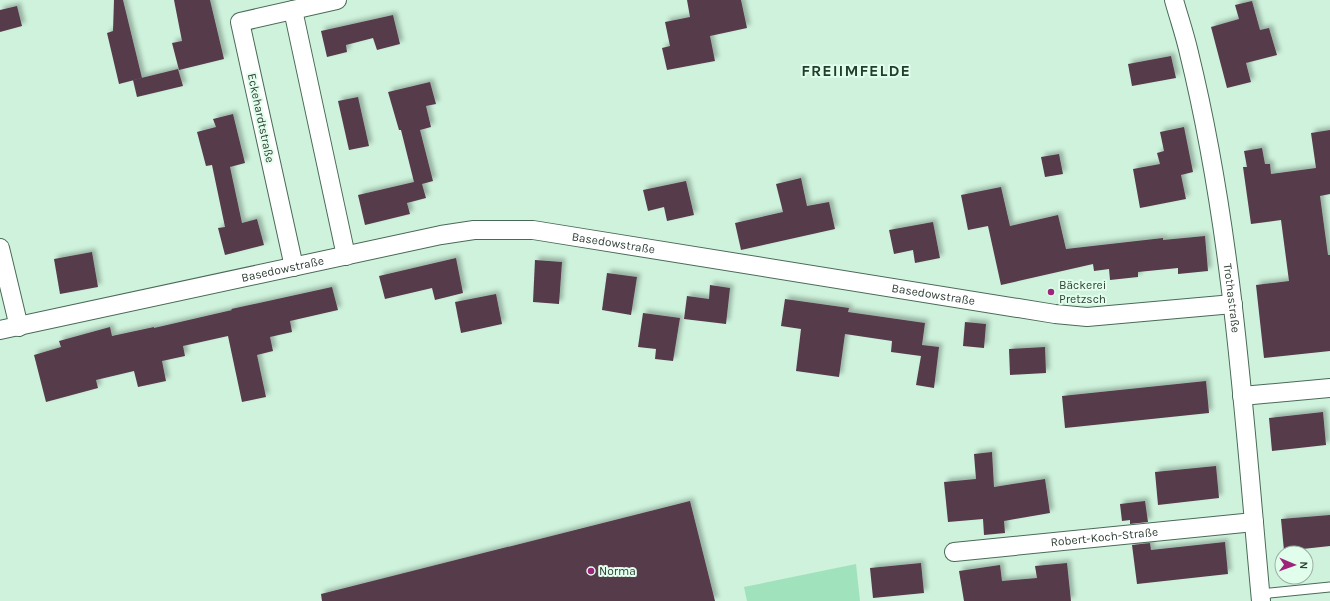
<svg xmlns="http://www.w3.org/2000/svg" width="1330" height="601" viewBox="0 0 1330 601" font-family="Karla,sans-serif">
<style>
.green{fill:#a0e2bb}
.building{fill:#573b4c;filter:url(#shadow)}
.lines{fill:none;stroke-linecap:round;stroke-linejoin:round}
.lane-casing{stroke:#4a6a57;stroke-width:11}
.street-casing{stroke:#4a6a57;stroke-width:20}
.lane{stroke:#fff;stroke-width:9}
.street{stroke:#fff;stroke-width:18}
.poi-dot{fill:#9e247b;stroke:#e1fdeb;stroke-width:1.5}
.labels{text-anchor:middle;dominant-baseline:central;stroke-width:4;stroke-linejoin:round;paint-order:stroke}
.street-label{font-size:12px;fill:#314037;stroke:#e1fdeb}
.poi-label{font-size:12px;fill:#314037;stroke:#e1fdeb;text-anchor:start}
.district-label{font-size:16px;font-weight:bold;letter-spacing:1px;fill:#203f2d;stroke:#e1fdeb}
</style>
<defs>
<filter id="shadow"><feDropShadow dx="3.5" dy="-3.5" stdDeviation="2" flood-color="#0004"/></filter>
</defs>
<rect width="100%" height="100%" fill="#cef2dc"/>
<polygon class="green" points="856,564 860,601 747,601 744,587"/>
<g class="building">
<polygon points="114,0 123,0 142,78 119,84 107,33 113,31"/>
<polygon points="174,0 210,0 224,59 179,70 172,43 182,41"/>
<polygon points="687,0 741,0 747,28 710,36 715,61 667,70 662,48 670,46 665,22 690,17"/>
<polygon points="1252,1 1260,30 1269,28 1277,55 1246,63 1251,82 1227,88 1211,27 1239,19 1235,5"/>
<polygon points="17,6 22,26 0,32 0,10"/>
<polygon points="393,15 400,44 377,50 373,38 346,45 347,52 327,57 321,31"/>
<polygon points="1171,56 1176,78 1132,86 1128,64"/>
<polygon points="178,69 183,86 137,97 133,80"/>
<polygon points="430,82 436,104 426,106 431,127 420,130 433,181 422,184 426,198 407,203 410,214 365,225 358,195 414,182 401,130 399,130 388,92"/>
<polygon points="358,97 369,146 349,150 338,101"/>
<polygon points="233,114 245,163 230,167 242,223 257,219 264,245 225,255 218,228 225,227 212,165 206,166 197,132 216,127 213,119"/>
<polygon points="1184,127 1193,172 1181,175 1186,199 1140,208 1133,169 1160,164 1157,153 1164,151 1160,132"/>
<polygon points="1330,130 1330,194 1320,196 1328,255 1330,255 1330,351 1264,358 1256,285 1289,281 1281,220 1251,224 1243,167 1247,167 1244,151 1262,148 1265,164 1270,164 1271,174 1316,168 1311,133"/>
<polygon points="1059,154 1063,174 1045,177 1041,157"/>
<polygon points="801,178 807,206 829,202 835,229 741,250 735,223 783,212 776,184"/>
<polygon points="686,181 694,215 667,221 664,207 648,211 643,190"/>
<polygon points="1001,187 1010,226 1058,215 1066,249 1163,238 1163,240 1205,236 1208,271 1178,274 1178,268 1138,272 1138,277 1110,280 1109,269 1094,271 1093,264 1001,285 988,226 968,230 961,195"/>
<polygon points="933,222 940,258 915,263 913,250 894,254 889,230"/>
<polygon points="92,252 98,287 60,294 54,259"/>
<polygon points="456,258 463,293 435,300 432,288 385,299 379,276"/>
<polygon points="535,260 562,262 559,304 533,302"/>
<polygon points="607,273 637,277 631,315 602,310"/>
<polygon points="710,285 730,288 726,324 684,319 687,296 709,299"/>
<polygon points="332,287 338,310 290,321 292,332 270,337 273,351 257,355 266,397 242,402 228,336 183,346 185,356 162,361 166,381 138,387 134,371 96,380 98,388 46,402 34,355 61,347 59,341 110,327 112,336 154,327 154,328 232,310 231,309"/>
<polygon points="496,294 502,324 461,333 455,302"/>
<polygon points="785,299 849,308 848,312 925,323 922,345 939,347 934,388 916,385 921,356 891,352 892,341 845,334 839,377 796,371 801,329 781,326"/>
<polygon points="643,313 680,318 673,361 655,359 656,349 638,347"/>
<polygon points="965,322 986,324 984,348 963,346"/>
<polygon points="1045,347 1046,373 1010,375 1009,349"/>
<polygon points="1206,381 1209,413 1065,428 1062,396"/>
<polygon points="1323,412 1326,445 1272,451 1269,418"/>
<polygon points="992,452 994,487 1045,479 1050,513 1004,521 1005,533 984,535 983,519 948,522 944,482 976,479 974,454"/>
<polygon points="1216,466 1219,498 1158,505 1155,472"/>
<polygon points="690,501 715,601 322,601 321,594"/>
<polygon points="1145,501 1148,522 1130,524 1130,520 1122,521 1120,504"/>
<polygon points="1330,515 1330,546 1284,551 1281,519"/>
<polygon points="1225,542 1228,574 1137,584 1132,545 1150,543 1151,550"/>
<polygon points="921,563 924,593 873,598 870,568"/>
<polygon points="1067,563 1071,601 964,601 959,571 1000,565 1002,581 1037,578 1035,566"/>
</g>
<g class="lines">
<g class="lane-casing">
<polyline id="lane" points="1261,594 1330,587"/>
</g>
<g class="street-casing">
<g id="street">
<path id="s1" d="M1174 0C1179 18 1185 35 1189 53 1233 232 1244 418 1261 601"/>
<polyline points="293,10 346,256"/>
<polyline points="0,248 19,327"/>
<polyline points="294,267 240,22 337,0"/>
<path id="s2" d="M0 330 441 235 474 230H533L1055 314 1087 317 1233 304"/>
<polyline points="1242,396 1330,388"/>
<path id="s3" d="M954 552 1254 522"/>
</g>
</g>
<use href="#lane" class="lane"/>
<use href="#street" class="street"/>
</g>
<g class="poi-dot">
<circle cx="1051" cy="292" r="4"/>
<circle cx="591" cy="571" r="4"/>
</g>
<g class="labels">
<g class="street-label">
<text transform="translate(261 118) rotate(78)">Eckehardtstraße</text>
<text stroke="none"><textPath href="#s2" startOffset="625">Basedowstraße</textPath></text>
<text stroke="none"><textPath href="#s2" startOffset="289">Basedowstraße</textPath></text>
<text stroke="none"><textPath href="#s2" startOffset="949">Basedowstraße</textPath></text>
<text stroke="none"><textPath href="#s1" startOffset="304">Trothastraße</textPath></text>
<text stroke="none"><textPath href="#s3" startOffset="151">Robert-Koch-Straße</textPath></text>
</g>
<g class="poi-label">
<text x="1059" y="285">Bäckerei<tspan x="1059" dy="14">Pretzsch</tspan></text>
<text x="599" y="571">Norma</text>
</g>
<g class="district-label">
<text x="856" y="70">FREIIMFELDE</text>
</g>
</g>
<g transform="translate(1294 565) rotate(92)"><circle r="19" fill="#e1fdeb" stroke="#9bb1a3"/>
<path d="M0-3L7 15L0 10L-7 15Z" fill="#9e247b"/>
<text y="-6" font-size="11" font-weight="bold" text-anchor="middle" fill="#314037">N</text>
</g>
</svg>
